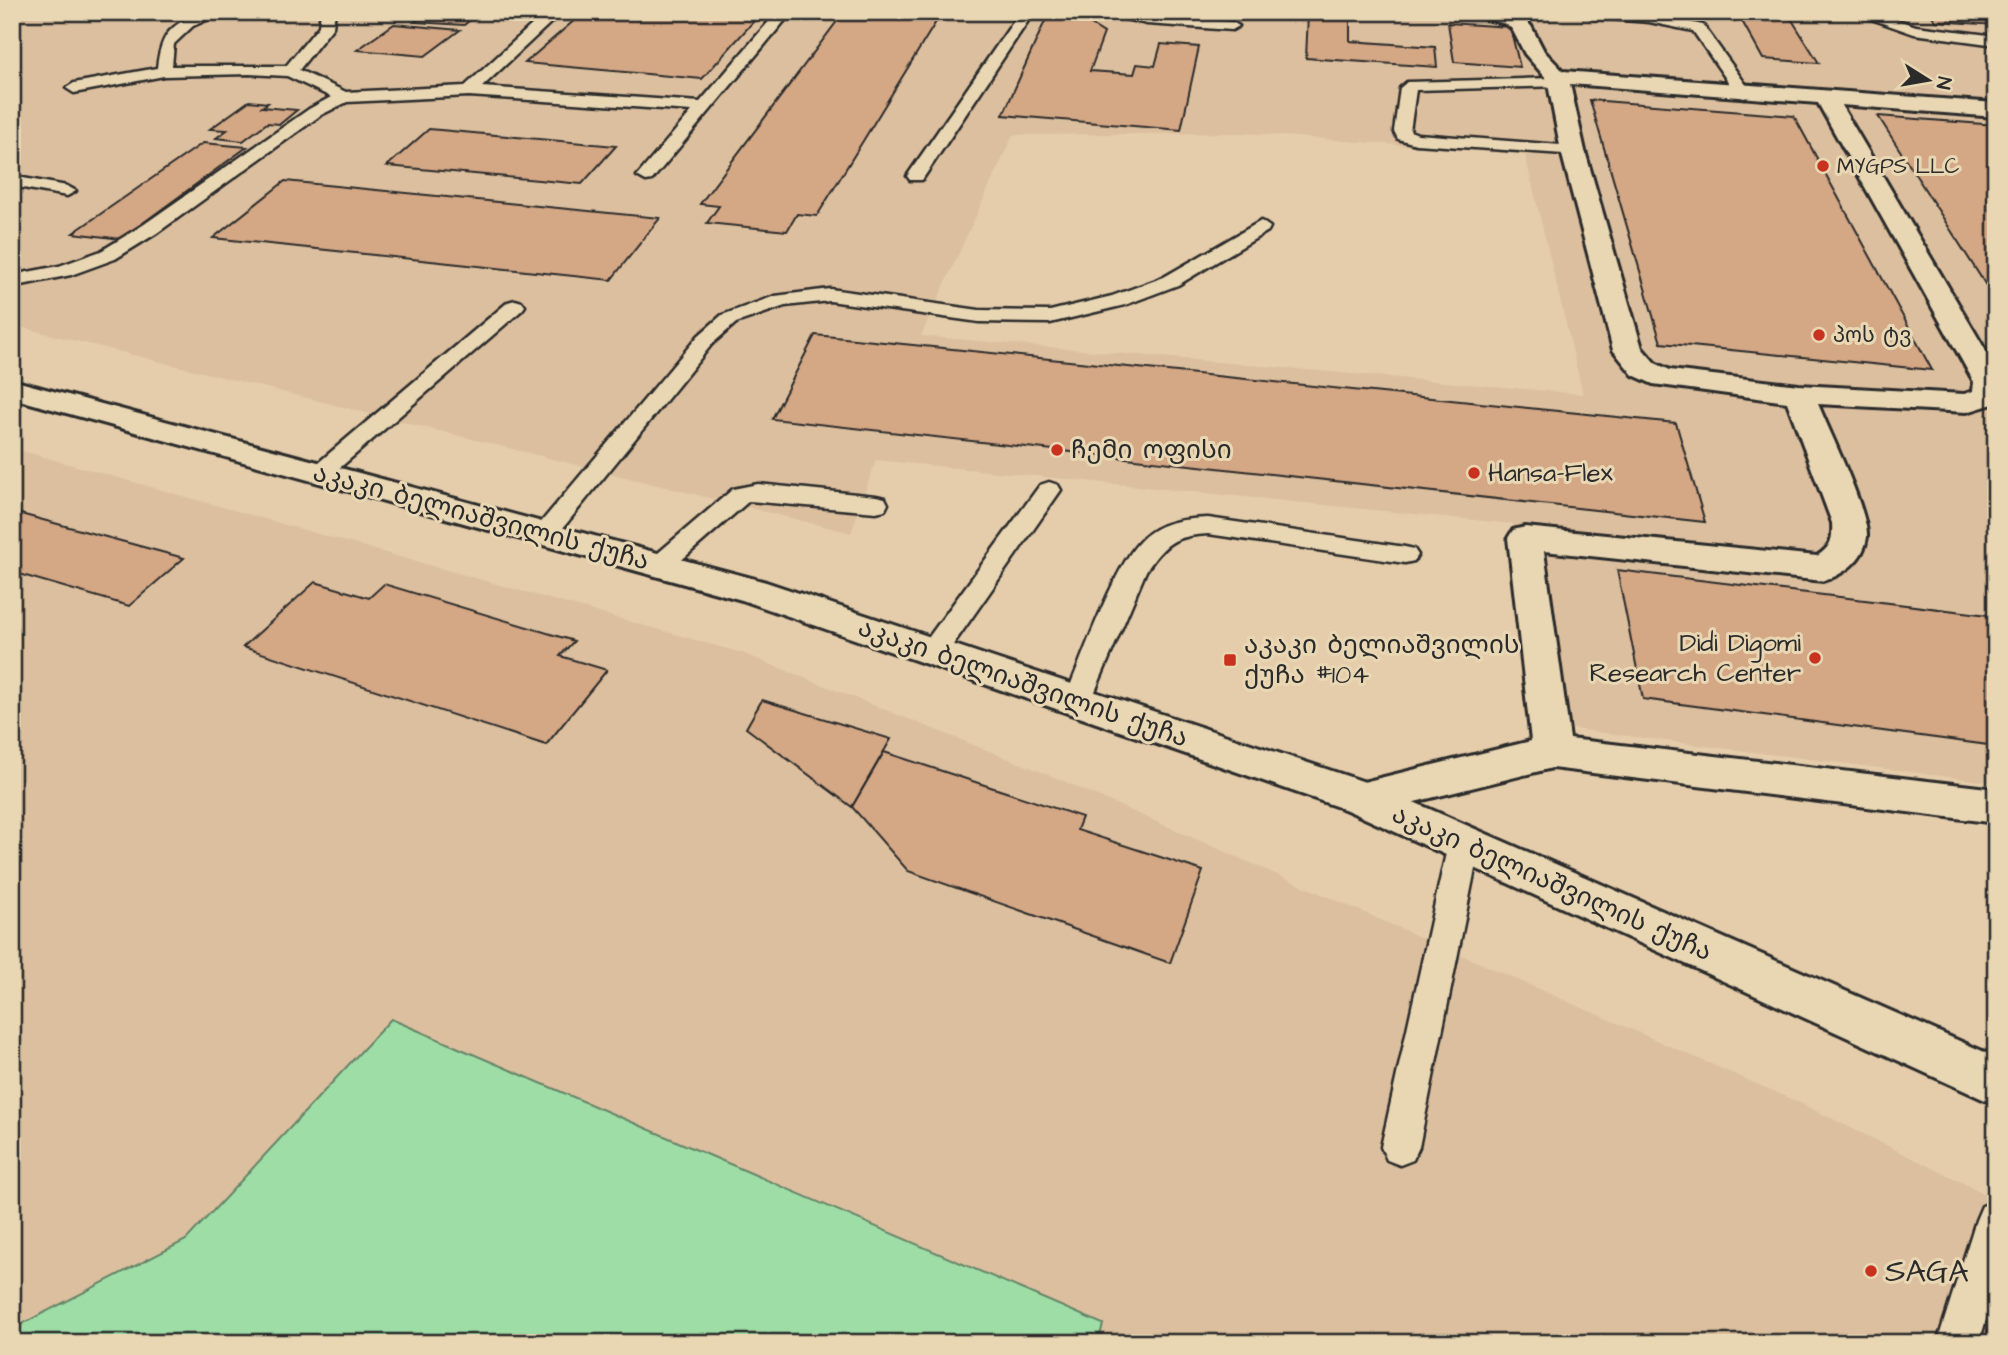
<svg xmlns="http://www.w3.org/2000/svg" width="2008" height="1355" viewBox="0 0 2008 1355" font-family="'Architects Daughter','Noto Sans Georgian',sans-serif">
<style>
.built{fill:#dcbf9e;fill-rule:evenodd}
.green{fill:#9edea6;stroke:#648468;stroke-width:2}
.building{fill:#d4a785;stroke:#2b2b2b;stroke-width:2}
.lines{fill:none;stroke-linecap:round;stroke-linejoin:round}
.lane-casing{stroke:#2b2b2b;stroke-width:5}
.street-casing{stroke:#2b2b2b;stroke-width:6}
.secondary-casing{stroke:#2b2b2b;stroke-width:6}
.lane{fill:#e9d7b4;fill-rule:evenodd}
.street{fill:#e9d7b4;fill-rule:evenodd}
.secondary{fill:#e9d7b4;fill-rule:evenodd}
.poi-dot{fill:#c8321e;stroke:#e9d7b4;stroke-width:2.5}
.labels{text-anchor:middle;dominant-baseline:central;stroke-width:6;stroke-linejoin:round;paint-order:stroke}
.far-poi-label{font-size:21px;fill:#2b2b2b;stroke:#e9d7b4;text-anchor:start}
.poi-label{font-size:26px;fill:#2b2b2b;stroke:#e9d7b4;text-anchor:start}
.street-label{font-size:26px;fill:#2b2b2b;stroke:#e9d7b4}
.near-poi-label{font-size:32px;fill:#2b2b2b;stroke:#e9d7b4;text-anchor:start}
</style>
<rect width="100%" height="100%" fill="#e5cdab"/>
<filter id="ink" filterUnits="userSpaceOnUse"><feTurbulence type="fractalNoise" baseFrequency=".0143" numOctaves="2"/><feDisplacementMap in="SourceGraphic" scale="14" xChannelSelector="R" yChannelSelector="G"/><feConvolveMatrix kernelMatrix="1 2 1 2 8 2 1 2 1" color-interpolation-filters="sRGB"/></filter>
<g filter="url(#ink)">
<g class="built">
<path d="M12 12H1996V783L1535 724 1513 524 876 460 851 533 12 325ZM1246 133 1525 155 1583 394 921 336 1013 135Z"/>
<polygon points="12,448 742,653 1047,774 1800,1103 1996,1199 1996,1343 1098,1343 1103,1324 391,1019 186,1240 12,1329"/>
</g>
<polygon class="green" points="391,1019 1103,1324 1098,1343 12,1343 12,1329 186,1240"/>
<g class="building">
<polygon points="427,12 480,12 464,25 414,22"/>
<polygon points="584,12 762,12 702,79 525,63"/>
<polygon points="844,12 942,12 817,216 797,214 787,231 707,223 719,206 700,204"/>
<polygon points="1049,12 1070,12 1104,33 1090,71 1134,74 1137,64 1155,66 1161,44 1199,47 1181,130 1003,115"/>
<polygon points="1737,12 1787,12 1819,63 1763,59"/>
<polygon points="1929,12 1996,12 1996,25 1936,21"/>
<polygon points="1308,14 1350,17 1350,41 1435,47 1437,67 1306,58"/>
<polygon points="1448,23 1510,27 1520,67 1454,62"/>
<polygon points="394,24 460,30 425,56 357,50"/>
<polygon points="1590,100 1794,116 1932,370 1661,343"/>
<polygon points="249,101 268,103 262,107 297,110 280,124 267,123 243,141 216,138 227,130 210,129"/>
<polygon points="1878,116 1996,125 1996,301"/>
<polygon points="429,129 616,146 582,184 387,166"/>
<polygon points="203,143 247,147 121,239 73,233"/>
<polygon points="285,181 660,218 611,280 213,238"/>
<polygon points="815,335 1676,423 1705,522 772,419"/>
<polygon points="17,513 184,558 129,606 12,572 12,516"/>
<polygon points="1617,570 1996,616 1996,746 1643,699"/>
<polygon points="315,582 369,598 384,584 574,641 560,656 607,670 546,745 243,647"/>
<polygon points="762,700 891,739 852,807 746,728"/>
<polygon points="884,752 1082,817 1077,830 1203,871 1170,963 908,871 852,807"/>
</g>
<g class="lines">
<g class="lane-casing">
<g id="lane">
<path d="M203 12H224L193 26 174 44 172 66H286L319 26 321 12H335L333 27 299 70 346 92 465 86 546 12H562L482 87 700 102 777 12H792L652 180 646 181 637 176 692 111 469 96 347 102 321 115 157 233 115 259 71 275 12 287V275L59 266 101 251 143 225 309 109 331 97 287 76 249 74 164 76 74 93 66 88 74 83 157 68C161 33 171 24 203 12Z"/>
<polygon points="1020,12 1034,12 922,180 910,180 907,176"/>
<polygon points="1105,12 1232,22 1239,26 1232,30 1147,24 1107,15"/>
<polygon points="1589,12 1649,14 1703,25 1752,93 1744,98 1738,96 1693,31 1649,22 1595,18 1590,17"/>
<polygon points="1851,12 1873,12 1916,26 1996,36 1996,45 1914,34"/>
<polygon points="1558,78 1566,83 1564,86 1416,90 1410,131 1418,134 1573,146 1579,147 1582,151 1579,155 1416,144 1398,139 1394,131 1400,88 1407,82"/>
<polygon points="12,176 67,186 76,191 67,196 12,186"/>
<polygon points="1261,221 1270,227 1268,231 1178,285 1125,305 1050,323 979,322 830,301 785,306 736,323 712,344 554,539 545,541 536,539 532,533 698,336 722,315 775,296 830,289 979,310 1050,311 1112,296 1164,277"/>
<polygon points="515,300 522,302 525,306 522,310 328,478 320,480 312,478 308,473 312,468 508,302"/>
<polygon points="1049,482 1058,485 1061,490 943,659 933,662 923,659 919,652 923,645 1040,485"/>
<polygon points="758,484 876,496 885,498 888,504 885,510 876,512 749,501 669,571 660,574 651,571 647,565 651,559 733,489"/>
<path d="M1208 518 1405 547 1414 549 1418 555 1414 561 1405 563 1208 534C1174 536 1165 543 1146 571L1088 708 1078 712 1068 708 1064 701C1081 662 1114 565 1142 539 1161 521 1184 519 1208 518Z"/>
<polygon points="1464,831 1475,835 1480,844 1419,1147 1413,1160 1400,1165 1387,1160 1381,1147 1448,844 1453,835"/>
<polygon points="1996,1201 1996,1286 1979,1343 1937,1343 1976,1220 1982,1206"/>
</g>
</g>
<g class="street-casing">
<path id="street" d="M1472 12H1506L1520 16 1531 26 1544 51 1563 71 1996 103V117L1841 105 1996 368V403L1967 412 1818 404C1829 430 1869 514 1867 537 1864 560 1843 575 1823 581L1544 551 1570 739 1996 789V823L1552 768 1362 815 1347 810 1341 798 1347 786 1531 741 1508 538 1513 530 1525 527 1817 556C1831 547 1833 540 1832 523L1787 402 1653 384 1633 375 1613 350 1561 151 1547 79 1525 54 1512 29 1506 24 1475 16ZM1570 84 1818 103 1974 382 1973 391 1964 394 1799 385 1670 370 1655 363 1642 348 1585 151Z"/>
</g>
<g class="secondary-casing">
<polygon id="secondary" points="12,380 766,582 1377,786 1996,1057 1996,1105 1347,810 742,600 12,398"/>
</g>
<use href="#lane" class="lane"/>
<use href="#street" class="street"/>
<use href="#secondary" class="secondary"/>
</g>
</g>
<g class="poi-dot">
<circle cx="1823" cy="166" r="7"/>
<circle cx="1819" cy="335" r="7"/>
<circle cx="1057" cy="450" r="7"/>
<circle cx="1474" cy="473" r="7"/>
<circle cx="1815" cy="658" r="7"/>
<rect x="1223" y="653" width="14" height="14" rx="3.5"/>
<circle cx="1871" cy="1271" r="7"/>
</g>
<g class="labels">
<g class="far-poi-label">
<text x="1837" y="166">MYGPS LLC</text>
<text x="1833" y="335">პოს ტვ</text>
</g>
<g class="poi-label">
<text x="1071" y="450">ჩემი ოფისი</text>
<text x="1488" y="473">Hansa-Flex</text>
<text x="1801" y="643" text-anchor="end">Didi Digomi<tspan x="1801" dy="30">Research Center</tspan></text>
<text x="1244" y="645">აკაკი ბელიაშვილის<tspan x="1244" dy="30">ქუჩა #104</tspan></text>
</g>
<g class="street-label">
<text transform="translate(481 517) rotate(15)">აკაკი ბელიაშვილის ქუჩა</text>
<text transform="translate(1023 683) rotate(19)">აკაკი ბელიაშვილის ქუჩა</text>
<text transform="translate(1552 883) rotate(24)">აკაკი ბელიაშვილის ქუჩა</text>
</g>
<g class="near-poi-label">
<text x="1885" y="1271">SAGA</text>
</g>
</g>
<rect width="2008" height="1355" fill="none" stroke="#e9d7b4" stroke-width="42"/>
<rect x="21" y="21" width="1966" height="1313" fill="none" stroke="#2b2b2b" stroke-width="2.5" filter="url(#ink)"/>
<g transform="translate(1928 80) rotate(101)" stroke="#e9d7b4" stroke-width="5" paint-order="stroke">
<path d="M0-5L12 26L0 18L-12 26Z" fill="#2b2b2b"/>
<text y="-10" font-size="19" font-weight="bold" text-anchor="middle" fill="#2b2b2b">N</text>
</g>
</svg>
